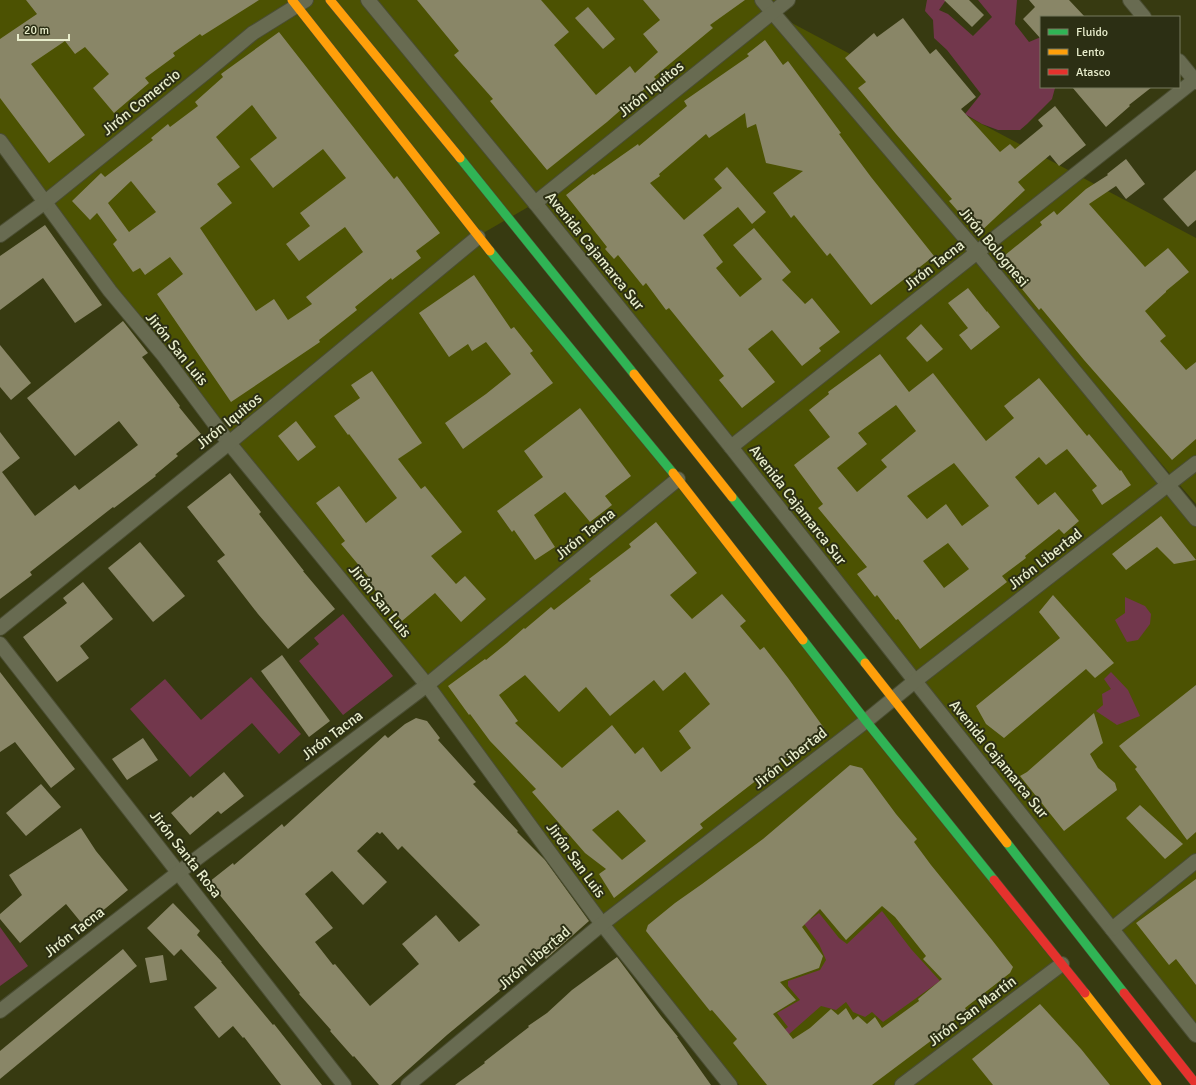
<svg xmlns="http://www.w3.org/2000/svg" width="1196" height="1085" viewBox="0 0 1196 1085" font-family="Signika,sans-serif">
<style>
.built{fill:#4c5202}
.green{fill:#72374c}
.building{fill:#898667;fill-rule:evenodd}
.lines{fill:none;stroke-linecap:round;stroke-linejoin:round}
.street-casing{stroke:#4a4d32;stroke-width:16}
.fast-casing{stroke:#4a4d32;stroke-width:10}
.slow-casing{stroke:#4a4d32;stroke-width:10}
.jam-casing{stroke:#4a4d32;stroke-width:10}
.street{stroke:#686b51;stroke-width:14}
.fast{stroke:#30b455;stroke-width:9}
.slow{stroke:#ff9f0a;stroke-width:9}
.jam{stroke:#e5322d;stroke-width:9}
.labels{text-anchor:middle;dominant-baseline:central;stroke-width:4;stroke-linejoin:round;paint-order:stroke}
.street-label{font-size:15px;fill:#e8edcc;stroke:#2c2f14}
</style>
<rect width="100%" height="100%" fill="#373a11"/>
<polygon class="built" points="0,0 783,0 773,13 1196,238 1196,504 793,36 1196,524 1196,1033 535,203 478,236 1154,1085 739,1085 602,924 0,143"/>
<g class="green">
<polygon points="927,0 946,0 939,10 948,14 973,36 992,17 978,0 1017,0 1015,24 1029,42 1041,37 1041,87 1054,87 1055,88 1052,99 1027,124 1020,130 998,130 982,124 965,114 981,94 947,50 934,38 933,20 925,11"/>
<polygon points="1125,597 1145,606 1151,614 1150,624 1138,640 1127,642 1115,620 1125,613"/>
<polygon points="343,614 393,676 343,715 299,661 319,644 314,638"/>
<polygon points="1111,672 1128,690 1140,716 1117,725 1096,711 1103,705 1102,694 1111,689 1104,679"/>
<polygon points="251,677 301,734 279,754 252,723 190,777 130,709 165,679 201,720"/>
<polygon points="788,891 811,919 819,913 839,938 847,944 882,911 911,949 940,981 883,1022 872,1012 865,1017 853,1012 846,1002 836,1010 821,1006 780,1042 779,1034 788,1027 777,1013 800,1000 788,986 788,981 820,970 826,960 819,944 796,913"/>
<polygon points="0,927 28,966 0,986"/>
</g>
<g class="building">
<polygon points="26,0 259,0 202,36 200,34 173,53 175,56 145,78 149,83 114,113 93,88 109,74 85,47 75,54 65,41 31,64 85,135 49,163 0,98 0,39 37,14"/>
<polygon points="417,0 541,0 569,32 554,45 596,95 630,66 635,73 658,52 643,34 660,20 643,0 745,0 710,25 713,28 654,77 656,79 607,122 547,170 490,101 493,99 454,55 459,51"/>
<polygon points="944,0 969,0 984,15 972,27"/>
<polygon points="1029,0 1069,0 1085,17 1041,17 1041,39 1023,19 1035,7"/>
<polygon points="588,7 615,39 603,49 575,18"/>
<polygon points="903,18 930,54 936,49 976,97 961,109 1000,152 1010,144 1015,149 1043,126 1038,120 1055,106 1086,145 1059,166 1050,155 1018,182 1025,190 978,234 949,201 952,199 896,134 858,88 866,82 845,58 874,33 877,37"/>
<path d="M279 32 394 179 397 176 440 233 416 251 421 258 392 280 391 278 355 307 357 310 319 340 320 342 231 402 157 294 183 274 170 257 145 275 140 268 133 272 113 244 117 240 97 213 90 220 72 201 101 173 105 177 153 140 151 138 168 124 170 127 198 106 195 102 223 77 221 74ZM252 105 277 138 250 159 273 188 323 149 346 178 300 213 310 226 286 244 299 261 345 227 363 252 306 297 312 304 288 320 274 299 256 311 200 228 232 203 217 184 240 167 216 137ZM131 181 156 212 129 232 108 203Z"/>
<polygon points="765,40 783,65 788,61 841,133 839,134 871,177 934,256 871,305 830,253 827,256 794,215 791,218 773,193 803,171 766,163 756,124 747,128 745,113 709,138 706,134 659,174 660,176 650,183 684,220 722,188 714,179 727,167 766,212 752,224 738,207 703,235 723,262 716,268 740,297 762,279 733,245 754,228 791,272 782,280 805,304 812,298 840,332 819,348 821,351 802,366 772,330 748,349 775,382 742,408 719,380 724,376 669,308 666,310 646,283 643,286 618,255 614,259 605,249 607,247 566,195 593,174 594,175 638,144 639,146 687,106 684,101 749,56 747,54"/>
<polygon points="1072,87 1152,87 1129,105 1130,106 1106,127"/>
<polygon points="1126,159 1145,184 1126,199 1116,186 1089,204 1145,267 1168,248 1189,272 1166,291 1166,292 1145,311 1166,336 1160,341 1186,370 1196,362 1196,439 1172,460 1084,360 1041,308 1039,310 1022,289 1023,289 999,260 1042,225 1040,222 1054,211 1057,215 1086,189 1108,175 1107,174"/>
<polygon points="1196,170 1196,220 1188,227 1163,199"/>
<polygon points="45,225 102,305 75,323 43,278 0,310 0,256"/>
<polygon points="474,275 511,329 514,327 533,351 530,353 553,383 463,449 445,423 486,394 511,374 486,342 472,351 468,344 449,357 419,313"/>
<polygon points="968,288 987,312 987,311 1000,327 971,350 959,335 968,328 948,303"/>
<polygon points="123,321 148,353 142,357 180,406 179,407 201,434 176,454 178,456 155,475 156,476 114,508 113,507 30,572 32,575 0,599 0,432 20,458 2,472 35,516 75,485 79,490 138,445 119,421 75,456 27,398"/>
<polygon points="921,324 943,349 927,362 906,338"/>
<polygon points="0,345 31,383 11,400 0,387"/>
<path d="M880 354 909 392 933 373 986 441 1014 418 1004 406 1039 378 1087 436 1089 434 1120 471 1121 470 1131 485 1102 505 1092 490 1097 486 1067 449 1046 465 1039 457 1015 477 1038 505 1055 492 1079 521 1064 534 1059 529 1025 556 1026 558 1002 576 1007 582 920 649 898 619 896 620 877 595 875 597 857 574 867 567 818 508 823 504 794 465 830 437 809 410 829 394 828 392ZM896 405 916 431 881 460 887 467 857 492 837 468 867 444 858 433ZM954 463 989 506 962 526 946 504 927 519 907 496ZM948 543 969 569 944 588 923 561Z"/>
<polygon points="372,371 422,443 398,459 421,489 425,486 462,532 431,556 456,584 465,576 486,599 461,622 435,593 402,621 369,583 372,581 341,544 345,541 316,503 339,486 366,523 397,498 349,434 348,435 334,416 360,398 351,385"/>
<polygon points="580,408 631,476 605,496 612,505 590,522 565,492 534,515 555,547 535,560 514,530 512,532 497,511 543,477 524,451"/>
<polygon points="296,421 316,447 298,461 278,436"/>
<polygon points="230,473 261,512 259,514 304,571 303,571 335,609 288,649 258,614 217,561 225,555 187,507"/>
<polygon points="1161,516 1196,560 1174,564 1157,547 1126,570 1112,554"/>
<path d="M656 522 697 573 670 595 692 619 722 594 746 621 740 626 760 650 764 647 788 678 824 728 700 824 703 828 614 898 599 874 606 869 585 853 532 792 536 789 490 741 470 714 469 715 448 686 485 659 486 660 507 643 524 628 525 629 551 607 554 610 591 581 589 579 631 547 629 544ZM685 672 710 704 679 731 691 748 661 772 643 747 635 754 612 725 562 768 515 723 518 721 499 695 525 675 559 712 586 687 610 716 654 680 663 691ZM618 810 646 841 622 860 592 830Z"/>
<polygon points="140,542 185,596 153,622 108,568"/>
<polygon points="83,582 113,619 80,646 89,658 57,682 23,637 67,603 63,598"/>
<polygon points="1053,595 1114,663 1095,678 1086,669 1004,738 986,724 976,706 1060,638 1039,612"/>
<polygon points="282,655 330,721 309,737 261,671"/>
<polygon points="0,672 75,769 51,788 15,742 0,752"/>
<polygon points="1196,685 1196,832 1187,840 1135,769 1137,767 1128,757 1119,746"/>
<polygon points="1094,713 1103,743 1090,754 1098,768 1115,783 1117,790 1064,831 1020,776 1027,772"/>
<path d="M416 718 427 721 440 738 438 740 476 782 473 784 518 831 517 832 545 860 589 921 546 959 541 953 499 989 500 991 447 1035 391 1085H379L354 1056 353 1057 330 1031 331 1030 299 994 300 993 209 882 233 863 234 865 282 824 284 827 385 735 388 738 405 724ZM377 832 380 834 382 832 398 850 402 846 480 925 459 942 436 915 402 944 419 964 370 1006 335 964 333 965 315 942 333 928 305 894 332 871 363 905 387 882 357 851Z"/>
<polygon points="143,738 158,760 127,780 112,759"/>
<path d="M850 765 862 768 896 814 917 839 914 842 931 865 992 940 1013 967 1010 973 965 1008 967 1011 942 1029 944 1031 872 1085H767L733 1043 737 1039 712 1010 710 1011 646 931 648 925 675 903 702 884 763 839ZM882 906 895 917 926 956 923 959 942 979 918 999 919 1001 882 1028 875 1017 867 1024 858 1016 853 1020 846 1008 838 1015 831 1009 810 1028 793 1039 773 1014 796 1000 780 982 819 968 823 956 802 927 820 909 846 940Z"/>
<polygon points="224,772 244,796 221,814 218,811 190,835 171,813 191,796 193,798"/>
<polygon points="41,784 61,807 26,836 6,813"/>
<polygon points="1140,805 1183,844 1165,859 1126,818"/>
<polygon points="81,828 96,851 128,890 84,926 66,904 20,943 0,919 0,914 22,895 9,875"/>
<polygon points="1196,879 1196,985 1176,959 1169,965 1136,923"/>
<polygon points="173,903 200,931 197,935 222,962 221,962 273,1025 274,1024 322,1085 281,1085 244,1037 243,1038 233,1026 219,1038 194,1007 217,988 181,949 174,956 147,928"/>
<polygon points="123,949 137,966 0,1079 0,1051"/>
<polygon points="163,955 167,980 150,983 145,958"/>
<polygon points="617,957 661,1016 678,1037 677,1037 711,1085 455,1085 485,1063 484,1062 529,1027 528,1026 547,1013 572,990"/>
<polygon points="1040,1004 1081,1049 1110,1085 993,1085 972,1059"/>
</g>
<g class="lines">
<g class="street-casing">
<g id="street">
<polyline points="368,0 535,203 731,447 915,681 1196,1035"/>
<polyline points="762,0 977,252 1196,519"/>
<polyline points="1130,0 1144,17"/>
<polyline points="1179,61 1196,82"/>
<polyline points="0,141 110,291 164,356 229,443 427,685 602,924 730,1085"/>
<polyline points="535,203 788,0"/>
<polyline points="0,235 45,202 205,73 253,33 306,0"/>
<polyline points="731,447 1196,79"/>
<polyline points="0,628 229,443 478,237"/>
<polyline points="0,644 344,1085"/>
<polyline points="1112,929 1196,861"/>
<polyline points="0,1011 179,872 427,685 678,479"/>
<polyline points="408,1085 602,924 866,721 915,681 1196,463"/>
<polyline points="902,1085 1062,964"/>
</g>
</g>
<g class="fast-casing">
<g id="fast">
<polyline points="460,158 634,374"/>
<polyline points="490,251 673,473"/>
<polyline points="732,497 865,663"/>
<polyline points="803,640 866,721 994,880"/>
<polyline points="1007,843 1124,993"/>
</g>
</g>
<g class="slow-casing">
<g id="slow">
<polyline points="292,0 490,251"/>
<polyline points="330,0 460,158"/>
<polyline points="634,374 732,497"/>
<polyline points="673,473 803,640"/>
<polyline points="865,663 1007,843"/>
<polyline points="1085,993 1157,1085"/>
</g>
</g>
<g class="jam-casing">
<g id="jam">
<polyline points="994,880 1085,993"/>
<polyline points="1124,993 1196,1084"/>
</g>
</g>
<use href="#street" class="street"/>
<use href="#fast" class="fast"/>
<use href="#slow" class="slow"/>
<use href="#jam" class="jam"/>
</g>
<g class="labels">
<g class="street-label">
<text transform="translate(651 89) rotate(-39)">Jirón Iquitos</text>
<text transform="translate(141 102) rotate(-39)">Jirón Comercio</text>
<text transform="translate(994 247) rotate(50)">Jirón Bolognesi</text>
<text transform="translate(595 251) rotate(51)">Avenida Cajamarca Sur</text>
<text transform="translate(934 265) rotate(-38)">Jirón Tacna</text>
<text transform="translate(177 349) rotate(51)">Jirón San Luis</text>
<text transform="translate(229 421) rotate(-39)">Jirón Iquitos</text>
<text transform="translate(798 505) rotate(52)">Avenida Cajamarca Sur</text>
<text transform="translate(585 534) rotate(-39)">Jirón Tacna</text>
<text transform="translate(1045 559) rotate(-38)">Jirón Libertad</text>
<text transform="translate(380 601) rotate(51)">Jirón San Luis</text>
<text transform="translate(332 735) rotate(-37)">Jirón Tacna</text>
<text transform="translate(790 758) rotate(-38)">Jirón Libertad</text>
<text transform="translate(999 759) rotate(51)">Avenida Cajamarca Sur</text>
<text transform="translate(186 854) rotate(52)">Jirón Santa Rosa</text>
<text transform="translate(576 860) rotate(54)">Jirón San Luis</text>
<text transform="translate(74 932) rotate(-38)">Jirón Tacna</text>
<text transform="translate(534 958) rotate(-40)">Jirón Libertad</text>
<text transform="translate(972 1011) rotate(-37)">Jirón San Martín</text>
</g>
</g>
<rect x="1040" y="16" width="140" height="72" fill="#2c2f14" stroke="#777b5e"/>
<rect x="1048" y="29" width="20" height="6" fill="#30b455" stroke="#777b5e"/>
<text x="1076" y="36" font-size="12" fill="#e8edcc">Fluido</text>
<rect x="1048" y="49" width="20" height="6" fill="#ff9f0a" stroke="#777b5e"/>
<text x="1076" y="56" font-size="12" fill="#e8edcc">Lento</text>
<rect x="1048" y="69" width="20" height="6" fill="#e5322d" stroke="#777b5e"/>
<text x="1076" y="76" font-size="12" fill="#e8edcc">Atasco</text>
<path d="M18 34v6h51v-6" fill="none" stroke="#e8edcc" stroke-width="2"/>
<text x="24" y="34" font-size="12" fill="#e8edcc" stroke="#2c2f14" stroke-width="3" paint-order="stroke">20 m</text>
</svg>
